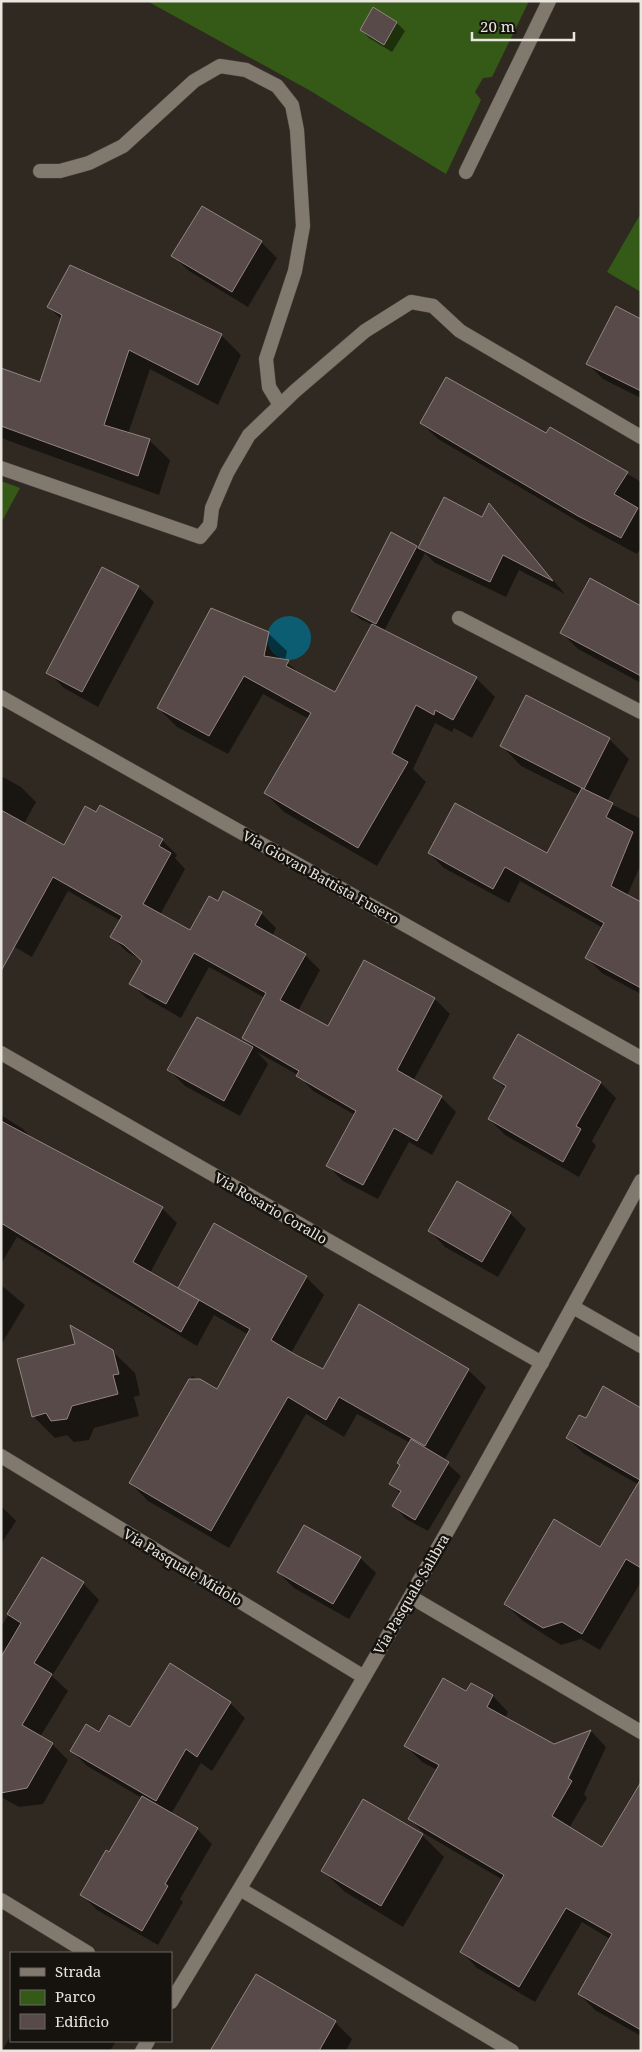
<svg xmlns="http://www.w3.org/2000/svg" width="642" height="2052" viewBox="0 0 642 2052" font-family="'Noto Serif',serif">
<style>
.green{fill:#355a18}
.water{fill:#0c5d71}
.shadow{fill:#0007;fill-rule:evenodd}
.building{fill:#574a49;stroke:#938482}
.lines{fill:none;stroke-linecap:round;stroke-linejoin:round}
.service-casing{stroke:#4a453d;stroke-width:15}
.minor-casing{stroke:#4a453d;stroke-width:15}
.service{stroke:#81796e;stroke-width:14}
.minor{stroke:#81796e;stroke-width:14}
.labels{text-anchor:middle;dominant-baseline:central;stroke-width:5;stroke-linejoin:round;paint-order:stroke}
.street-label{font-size:14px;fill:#e9e5df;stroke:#16130f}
</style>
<rect width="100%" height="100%" fill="#302921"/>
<g class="green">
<polygon points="147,1 529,1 492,77 483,78 475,92 481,100 446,174 309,90"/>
<polygon points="641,213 641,292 607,272"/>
<polygon points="1,481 20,488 1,523"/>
</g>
<circle class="water" cx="289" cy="638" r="22"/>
<g class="shadow">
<polygon points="397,23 405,31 392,52 369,38 361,30"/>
<polygon points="261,242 277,258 248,307 189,271 173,256"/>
<polygon points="49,307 221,335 241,355 218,405 150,369 128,434 149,440 170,460 159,495 1,438 1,370 40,384 62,320"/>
<polygon points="641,320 641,398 603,379 588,364"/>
<polygon points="421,423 546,435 550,428 641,482 641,548 637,554 596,532 438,439"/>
<polygon points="444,498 482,518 489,505 565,594 519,570 506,597 435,563 425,553 384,631 476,678 495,697 472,738 454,728 452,732 435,723 413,769 426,782 377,866 284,812 265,793 309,719 263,694 228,754 177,727 158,708 268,633 287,651 285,661 303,676 335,694 373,625 360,619 352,611 416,547 418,549"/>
<polygon points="138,587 154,602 98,707 64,688 48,672"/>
<polygon points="641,607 641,683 578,649 562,633"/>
<polygon points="609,739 629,759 607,802 641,819 641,864 627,896 641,903 641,994 602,973 587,958 603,928 520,881 509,903 444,868 429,853 548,854 579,795 521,766 502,746"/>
<polygon points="1,776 21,787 36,802 24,824 65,847 97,814 162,840 177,855 175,858 185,869 160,915 190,932 219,903 261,913 276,928 272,936 305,955 320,970 298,1011 329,1027 365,962 435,999 450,1014 413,1081 441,1097 456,1112 432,1155 409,1142 378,1199 343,1181 328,1166 355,1115 313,1091 298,1075 257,1052 268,1064 240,1116 185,1086 169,1070 198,1018 254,1049 243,1037 265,998 209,967 181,1018 146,998 131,983 143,961 127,952 112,937 121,921 68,891 32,957 1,939"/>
<polygon points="494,1078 601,1083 616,1098 592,1141 596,1146 579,1177 505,1135 489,1119 506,1089"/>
<polygon points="1,1115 23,1129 33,1139 162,1208 177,1223 150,1273 182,1292 306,1277 324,1295 291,1353 323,1371 468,1370 486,1387 444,1461 461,1476 428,1531 406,1519 394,1506 401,1494 391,1484 401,1466 410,1443 357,1414 344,1437 306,1414 229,1548 148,1501 130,1483 192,1376 217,1391 249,1335 214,1315 197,1346 17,1237 1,1264"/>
<polygon points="510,1213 526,1229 498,1277 445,1247 430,1231"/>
<polygon points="1,1285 25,1305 1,1345"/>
<polygon points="76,1345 112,1351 135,1373 140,1395 134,1397 139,1416 94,1428 89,1440 74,1442 67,1435 55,1438 33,1416"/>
<polygon points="641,1409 641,1486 583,1453 567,1438 586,1420"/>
<polygon points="1,1506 16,1521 1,1544"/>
<polygon points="641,1509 641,1582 600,1650 581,1639 561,1645 523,1621 505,1604 601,1549"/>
<polygon points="360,1558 376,1573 349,1619 294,1588 278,1572"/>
<polygon points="42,1559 83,1583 99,1600 52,1676 68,1691 40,1737 52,1744 68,1760 43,1804 19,1807 1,1797 1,1627"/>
<polygon points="171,1665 230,1703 245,1718 212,1771 201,1763 171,1814 197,1829 212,1844 180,1899 183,1902 158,1945 97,1910 82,1895 110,1854 142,1798 87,1766 72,1751 100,1734 131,1729"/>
<path d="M472 1684 493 1696 508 1712 505 1719 554 1745 591 1731 606 1747 584 1794 587 1798 569 1828 603 1848 641 1785V2036L595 2010 579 1994 610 1939 582 1922 535 2002 477 1968 462 1952 503 1880 425 1834 409 1818 437 1770 422 1762 406 1746 467 1693ZM577 1756H580L566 1785 564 1784Z"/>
<polygon points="364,1801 422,1835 444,1857 403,1927 345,1892 323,1871"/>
<polygon points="256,1975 335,2022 352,2039 346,2051 224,2051"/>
<polygon points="11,2035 11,2041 116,2041 110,2051 2,2051"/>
</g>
<g class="building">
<polygon points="373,7 397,22 384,45 360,30"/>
<polygon points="202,206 262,241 232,292 171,256"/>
<polygon points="70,265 222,334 198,385 129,350 104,425 150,439 138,476 1,426 1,368 40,382 62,315 47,307"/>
<polygon points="616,306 641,319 641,391 586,364"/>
<polygon points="446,377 546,433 550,427 628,472 614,494 638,508 621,538 578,516 420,423"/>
<polygon points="444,497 482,517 489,503 553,581 503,555 490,582 418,548"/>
<polygon points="391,532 417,546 376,624 351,611"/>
<polygon points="102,567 139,586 82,692 46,673"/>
<polygon points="590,578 641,606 641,676 560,633"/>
<polygon points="211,608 269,632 264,656 289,660 286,666 335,692 372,624 477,677 453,720 435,710 434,715 416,705 392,753 408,762 358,848 264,793 311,713 244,676 209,736 157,708"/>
<polygon points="526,695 610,738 584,789 500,746"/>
<polygon points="582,788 613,803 606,817 633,832 611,886 641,902 641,988 585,958 604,923 505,867 493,889 428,853 455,803 547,853"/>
<polygon points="100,805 163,839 159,846 171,853 143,904 190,930 209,896 218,901 223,891 262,912 255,925 306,954 280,1000 328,1026 364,960 435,998 397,1070 442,1096 417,1141 394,1128 363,1185 326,1166 356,1111 296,1076 299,1071 242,1038 266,993 194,953 166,1004 129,984 142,961 124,945 110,937 122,916 53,877 1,971 1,810 64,845 85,806 96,812"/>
<polygon points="197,1017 253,1047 224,1101 167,1070"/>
<polygon points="518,1034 601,1082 576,1126 581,1129 563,1162 488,1119 506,1086 493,1078"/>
<polygon points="1,1121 163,1207 133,1262 199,1300 181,1332 1,1223"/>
<polygon points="457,1181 511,1212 482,1262 428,1231"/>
<polygon points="214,1223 307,1276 271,1340 296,1355 323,1369 359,1304 469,1369 425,1446 339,1397 326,1420 288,1397 211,1531 129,1483 189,1379 200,1379 217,1389 250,1329 178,1288"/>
<polygon points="70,1325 113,1350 119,1374 113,1375 118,1394 72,1406 67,1419 51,1421 46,1413 32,1417 17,1359 75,1344"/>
<polygon points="603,1386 641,1408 641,1568 626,1559 582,1634 562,1622 543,1628 504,1604 554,1519 600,1547 640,1480 566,1438 579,1415 586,1418"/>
<polygon points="411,1439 449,1462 415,1520 392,1506 401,1491 389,1484 400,1465 397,1463"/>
<polygon points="304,1525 361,1557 333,1604 277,1572"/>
<polygon points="42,1557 84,1582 34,1663 52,1674 22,1725 53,1743 27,1788 1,1793 1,1657 21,1623 7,1614"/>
<polygon points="170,1663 231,1702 197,1757 186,1749 156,1801 70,1751 86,1724 99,1732 109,1715 130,1727"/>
<polygon points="443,1678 466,1691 471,1683 493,1695 487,1707 554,1744 591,1730 568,1778 572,1781 552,1816 602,1847 641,1782 641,2030 578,1994 612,1934 566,1908 519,1987 460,1952 504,1875 408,1819 439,1765 404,1746"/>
<polygon points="142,1796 198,1828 165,1884 168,1886 142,1931 80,1895 106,1850 109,1852"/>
<polygon points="363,1799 423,1834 381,1906 321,1871"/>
<polygon points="256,1974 336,2021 319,2051 210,2051"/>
</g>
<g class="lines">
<g class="service-casing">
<g id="service">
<polyline points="40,171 60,171 89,163 123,146 194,81 220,66 246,70 277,86 292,105 297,130 303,226 295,271 266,359 269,387 280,405"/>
<polyline points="1,468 200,537 210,525 212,508 227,473 249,435 295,391 365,331 411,302 433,306 460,331 641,437"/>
<polyline points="459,618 641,712"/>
</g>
</g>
<g class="minor-casing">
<g id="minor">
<polyline points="466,172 549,1"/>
<polyline points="1,697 641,1058"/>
<polyline points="1,1053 542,1363"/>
<polyline points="573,1307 641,1346"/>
<polyline points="1,1456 364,1677"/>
<polyline points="411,1597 641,1732"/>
<polyline points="240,1889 512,2051"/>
<polyline points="1,1900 88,1953"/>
<path d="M171 2002C336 1733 491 1458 641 1181"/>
<polyline points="142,2051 148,2041"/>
</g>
</g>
<use href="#service" class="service"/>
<use href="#minor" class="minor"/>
</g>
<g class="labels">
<g class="street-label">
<text transform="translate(321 877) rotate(29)">Via Giovan Battista Fusero</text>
<text transform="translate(271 1208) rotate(30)">Via Rosario Corallo</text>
<text transform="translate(183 1567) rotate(31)">Via Pasquale Midolo</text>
<text transform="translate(411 1594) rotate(-60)">Via Pasquale Salibra</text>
</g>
</g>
<rect width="642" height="2052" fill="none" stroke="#e9e5df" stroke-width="5"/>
<rect x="10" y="1952" width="162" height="90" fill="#16130f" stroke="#6a6762"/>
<rect x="20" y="1968" width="25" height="8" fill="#81796e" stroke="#6a6762"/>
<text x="55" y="1977" font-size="15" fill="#e9e5df">Strada</text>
<rect x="20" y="1990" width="25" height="15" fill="#355a18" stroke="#6a6762"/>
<text x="55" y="2002" font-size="15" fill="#e9e5df">Parco</text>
<rect x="20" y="2014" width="25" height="15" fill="#574a49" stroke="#6a6762"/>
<text x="55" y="2027" font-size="15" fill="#e9e5df">Edificio</text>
<path d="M472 32v8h102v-8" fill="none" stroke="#e9e5df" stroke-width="2.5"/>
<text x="480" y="32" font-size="15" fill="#e9e5df" stroke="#16130f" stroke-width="4" paint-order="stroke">20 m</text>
</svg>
